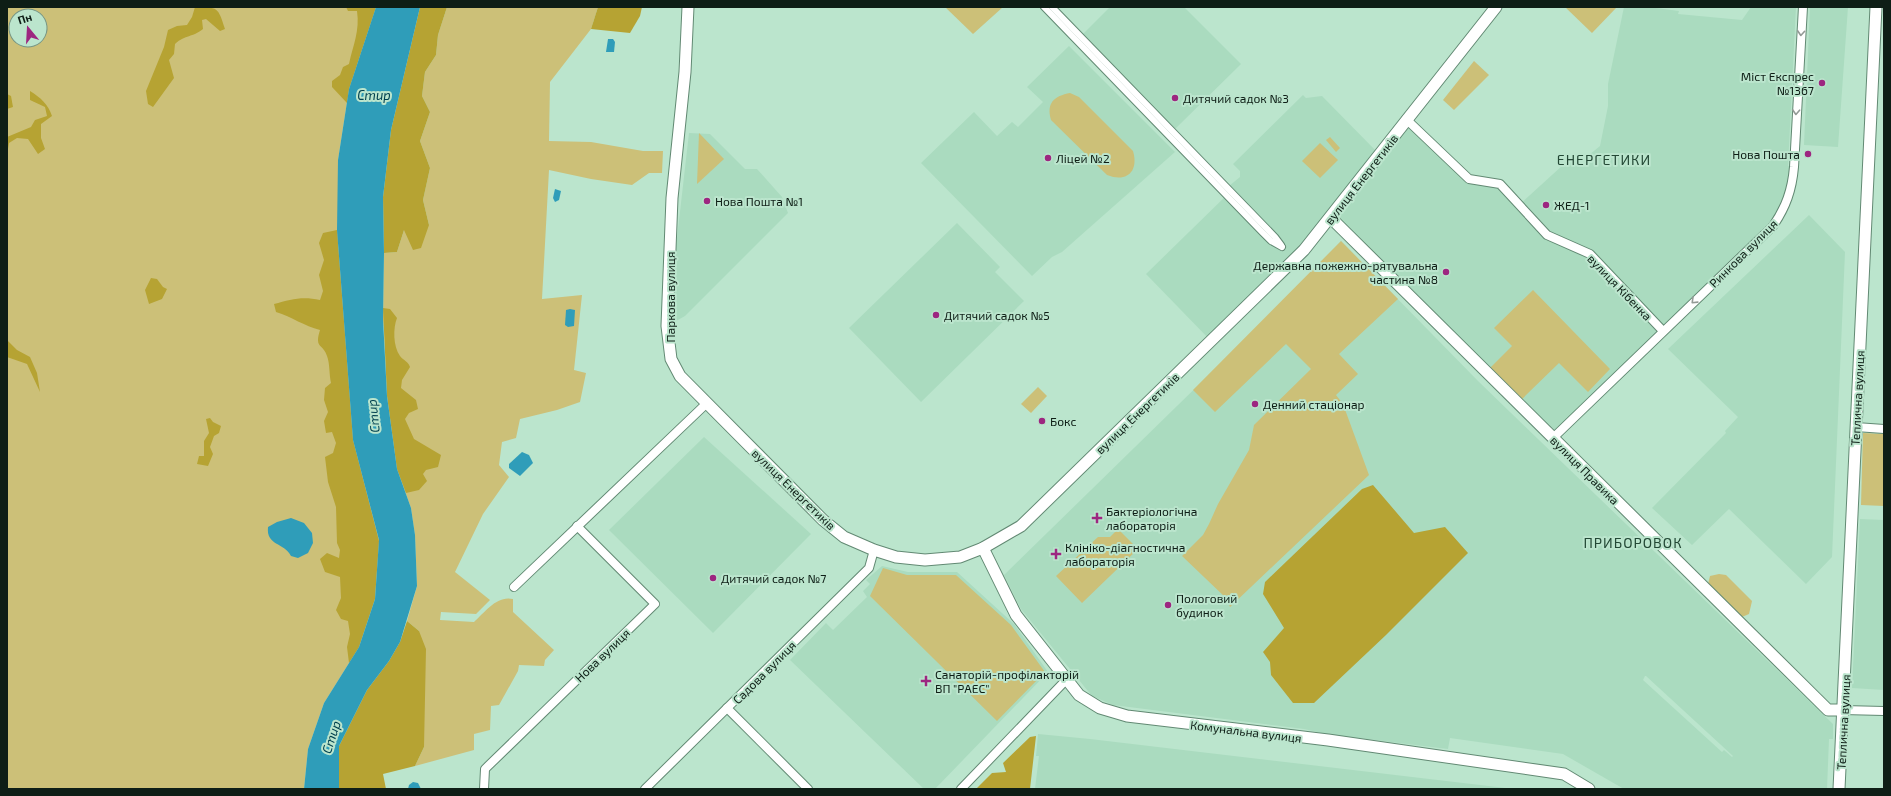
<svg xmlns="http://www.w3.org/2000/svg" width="1891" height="796" viewBox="0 0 1891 796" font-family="'Exo 2',sans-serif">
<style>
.built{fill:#aadbbf;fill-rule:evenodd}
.green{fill:#ccc078;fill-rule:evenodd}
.forest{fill:#b6a333}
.water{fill:#2f9db9}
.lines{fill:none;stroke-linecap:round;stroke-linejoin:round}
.pedestrian-casing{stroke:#628973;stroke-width:8}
.minor-casing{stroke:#628973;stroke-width:10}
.tertiary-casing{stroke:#628973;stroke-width:13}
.pedestrian{stroke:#fff;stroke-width:6}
.minor{stroke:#fff;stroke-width:8}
.tertiary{stroke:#fff;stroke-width:11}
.oneway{stroke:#939a96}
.poi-dot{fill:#9d2680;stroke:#bbe5cd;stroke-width:1.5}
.labels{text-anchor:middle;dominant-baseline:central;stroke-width:4;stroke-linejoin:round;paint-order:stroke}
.poi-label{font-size:12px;fill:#0e1e16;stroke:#bbe5cd;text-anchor:start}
.street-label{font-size:12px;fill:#0e1e16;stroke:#bbe5cd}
.water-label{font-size:13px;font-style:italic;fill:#00404f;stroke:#bbe5cd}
.quarter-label{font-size:14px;letter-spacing:1px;fill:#234835;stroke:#bbe5cd}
</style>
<rect width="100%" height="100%" fill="#bbe5cd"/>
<g class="built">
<polygon points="1110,7 1184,7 1241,64 1174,130 1082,35"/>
<polygon points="1624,7 1648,7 1679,11 1678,14 1742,20 1751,7 1796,7 1788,166 1794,167 1786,205 1773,226 1553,438 1331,218 1211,341 1146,274 1232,190 1229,186 1240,177 1240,171 1233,164 1303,95 1306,98 1322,96 1379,154 1406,119 1469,179 1500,184 1519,205 1575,154 1578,156 1589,155 1600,146 1608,106 1608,84"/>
<polygon points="1810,7 1848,7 1838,147 1804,145"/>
<polygon points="1069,46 1175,152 1062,252 1052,257 1032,276 921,163 974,112 997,136 1012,122 1018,127 1043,102 1027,87"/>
<polygon points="689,133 710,134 745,169 757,169 782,197 788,213 685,316 667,326"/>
<polygon points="1809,215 1845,252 1832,557 1806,584 1729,509 1692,545 1652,508 1726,433 1725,431 1738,417 1668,349"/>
<polygon points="957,223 1000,267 995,272 1024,301 921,402 849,328"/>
<path d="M1341 241 1478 381 1833 724V739H1829L1827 789H1624L1563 754 1450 738 1448 749 1326 734 1304 729 1113 705 1092 696 1021 609 1004 575 1264 321ZM1645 676H1646L1733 756 1732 757 1724 750 1722 752 1643 680Z"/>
<polygon points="704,437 811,534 713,633 609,530"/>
<polygon points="1860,519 1884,520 1884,690 1852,688"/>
<polygon points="882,566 908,572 957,572 1014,624 1048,672 935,789 924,789 790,660 826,623 833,630 867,597 863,591 870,584 866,580"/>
<polygon points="1038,734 1090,739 1514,789 1035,789 1039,756 1036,756"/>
</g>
<g class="green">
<path d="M7 7H376L349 89 338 160V246L353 440 379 540 377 565 359 647 324 703 308 749 304 789H7ZM16 16H40V40H16Z"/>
<path d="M447 7H598L591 29 550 82 549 141 591 142 643 151H663L662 173H649L632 185 591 179 549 170 542 299 582 295 574 370 586 373 580 402 557 410 520 419 516 438 502 442 499 465 509 477 483 514 455 572 490 600 476 614 441 612 440 620 474 622C485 612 497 595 513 599V612L554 650 545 660 544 666 519 665 518 671 499 705 491 706 490 730 474 734V750L415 766 424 747 419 631 407 621 417 586 415 535 411 508 397 469 383 319 384 253 397 252 404 230 429 225 423 200 430 168 420 141 430 112 422 96 425 72 436 55 438 35Z"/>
<polygon points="945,7 1003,7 973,34"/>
<polygon points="1565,7 1617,7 1592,33"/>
<polygon points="1474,61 1489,75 1454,110 1443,100"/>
<path d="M1070 93 1079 97 1133 151C1139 171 1127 183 1107 175L1051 120C1046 103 1054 96 1070 93Z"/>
<polygon points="699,133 724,159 697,184"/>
<polygon points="1330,137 1340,148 1336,152 1326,140"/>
<polygon points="1320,143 1338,160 1320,178 1302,161"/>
<polygon points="1341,241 1398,299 1339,354 1358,374 1336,395 1343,404 1369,475 1230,607 1227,599 1182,556 1203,535 1209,524 1218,504 1249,450 1254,425 1311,369 1286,344 1215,412 1193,390"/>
<polygon points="1533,290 1610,369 1588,392 1559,363 1520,401 1489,369 1512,346 1494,328"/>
<polygon points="1038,387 1047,396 1031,413 1021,404"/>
<polygon points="1863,433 1884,434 1884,506 1861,505"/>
<polygon points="1118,529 1138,549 1082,603 1056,576 1098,537 1110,537"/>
<polygon points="883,568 907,575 956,575 1011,625 1045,672 997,721 870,596"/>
<polygon points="1719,574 1726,575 1752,601 1749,614 1742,617 1708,584 1710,576"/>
</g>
<g class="forest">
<path d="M195 7C218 7 218 7 225 29L220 31 206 19 202 20 203 29C192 38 186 34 175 44L174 54 169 60 174 78 153 107 148 104 146 91 164 47 168 30 177 26 187 25 192 17Z"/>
<path d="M346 7H376L349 89 347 103 332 87V81L340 75 343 67 349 64C353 45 360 31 357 11H348Z"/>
<polygon points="420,7 447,7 438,35 436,55 425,72 422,96 430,112 420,141 430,168 423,200 429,225 421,248 413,250 404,230 397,252 384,253 383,197 391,130"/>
<polygon points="598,7 642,7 640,16 630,33 591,29"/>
<path d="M30 91C41 98 48 104 52 116L41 124V138L45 149 38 154 28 139 17 138 9 143 7 155V137L31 127 35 120 47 116 45 107 30 100Z"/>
<polygon points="7,94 11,96 13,107 7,109"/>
<path d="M337 230 353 440 379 541 375 599 359 647 349 663 347 647 350 634 348 621 341 619 336 610 341 598 340 577 325 572 320 559 327 553 339 558 340 550 337 543 336 507 328 482 325 457 333 453 336 443 332 432 326 433 324 421 328 412 324 400 325 388 331 383C329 374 330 364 327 356 323 343 314 349 320 330 304 326 292 317 276 312L274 304C291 299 303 296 320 300L323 291 319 275 324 260 319 243 323 233Z"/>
<polygon points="151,278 157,279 163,287 167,289 162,299 149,304 145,290"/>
<path d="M383 308 390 309 397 318C393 328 393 346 400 356 404 361 408 361 410 367L402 380 401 388 416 400 418 409 409 413 405 419 414 439 441 455 438 467 426 470 423 474 427 481 419 490 406 493 397 469 387 396Z"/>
<polygon points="7,340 17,350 30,357 37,373 40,392 27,364 7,357"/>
<polygon points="210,418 213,422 221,426 219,433 214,436 210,447 213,454 208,466 197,464 199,456 204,456 204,441 209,433 206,419"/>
<polygon points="1373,485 1414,533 1445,527 1468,553 1386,635 1314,703 1293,703 1271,675 1270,662 1263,652 1284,628 1263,594 1265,582 1362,489"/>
<polygon points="407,621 419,631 426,649 424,747 415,766 383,774 386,789 339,789 339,746 367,690 389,661 400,642"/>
<polygon points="1036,736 1030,789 976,789 992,773 1006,772 1003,763 1030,737"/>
</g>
<g class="water">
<polygon points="376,7 420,7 391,130 383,197 384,253 383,319 387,396 397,469 411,508 415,535 417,586 400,642 389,661 367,690 339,746 339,789 304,789 308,749 324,703 359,647 375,599 379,540 353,440 337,230 338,160 349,89"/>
<polygon points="608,39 613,39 615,42 614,52 606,52"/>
<polygon points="555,189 561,191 559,200 555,202 553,198"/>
<polygon points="570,309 575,310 574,326 568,327 565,325 566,310"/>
<polygon points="522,452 529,455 533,463 520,476 509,468 509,464"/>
<path d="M291 518 304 523 312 533 313 543 308 553 298 558 291 556C284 542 266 546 268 527L277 522Z"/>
<polygon points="413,782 418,783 421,789 408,789 409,785"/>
</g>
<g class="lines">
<g class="pedestrian-casing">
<g id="pedestrian">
<polyline points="1044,7 1263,233 1271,241 1282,247"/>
<polyline points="1052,7 1275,237 1281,245"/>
</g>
</g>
<g class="minor-casing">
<g id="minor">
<polyline points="1406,119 1469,179 1500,184 1547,235 1590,254 1663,331"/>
<polyline points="1856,427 1884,429"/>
<path d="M1553 438 1773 226C1786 207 1792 190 1794 167L1803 7"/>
<polyline points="514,587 707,403"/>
<polyline points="727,708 808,789"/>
<polyline points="1843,710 1884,711"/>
<polyline points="484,789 485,769 655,604 577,526"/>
<polyline points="645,789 869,568 874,550"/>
<polyline points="961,789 1067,679"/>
</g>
</g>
<g class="tertiary-casing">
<g id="tertiary">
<polyline points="688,7 685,72 672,198 667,326 671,359 680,376 823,520 844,537 874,550 896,557 925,560 960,557 983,548 1021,526 1304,250 1496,7"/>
<polyline points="1331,218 1828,710 1843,710"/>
<polyline points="983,548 1016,615 1079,695 1100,708 1127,716 1328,740 1564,774 1589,789"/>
<polyline points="1839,789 1876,7"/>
</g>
</g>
<use href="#pedestrian" class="pedestrian"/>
<use href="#minor" class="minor"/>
<use href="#tertiary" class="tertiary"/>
</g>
<defs><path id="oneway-chevron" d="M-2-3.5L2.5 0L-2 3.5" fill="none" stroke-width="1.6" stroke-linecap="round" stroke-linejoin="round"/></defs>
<g class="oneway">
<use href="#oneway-chevron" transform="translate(1801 33) rotate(94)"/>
<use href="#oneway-chevron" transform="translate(1796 112) rotate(93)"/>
<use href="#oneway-chevron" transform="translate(1694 301) rotate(136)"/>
</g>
<g class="poi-dot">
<circle cx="1822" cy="83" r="4"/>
<circle cx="1175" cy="98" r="4"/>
<circle cx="1808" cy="154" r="4"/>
<circle cx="1048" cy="158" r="4"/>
<circle cx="707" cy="201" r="4"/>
<circle cx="1546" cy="205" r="4"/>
<circle cx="1446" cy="272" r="4"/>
<circle cx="936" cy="315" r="4"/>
<circle cx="1255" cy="404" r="4"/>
<circle cx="1042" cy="421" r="4"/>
<path d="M1095 512h4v4h4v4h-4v4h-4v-4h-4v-4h4z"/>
<path d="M1054 548h4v4h4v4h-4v4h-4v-4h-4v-4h4z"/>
<circle cx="713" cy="578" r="4"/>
<circle cx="1168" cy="605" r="4"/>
<path d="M924 675h4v4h4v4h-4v4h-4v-4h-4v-4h4z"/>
</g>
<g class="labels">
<g class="poi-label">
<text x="1814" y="76" text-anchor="end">Міст Експрес<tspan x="1814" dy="14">№1367</tspan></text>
<text x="1183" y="98">Дитячий садок №3</text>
<text x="1800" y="154" text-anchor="end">Нова Пошта</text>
<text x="1056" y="158">Ліцей №2</text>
<text x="715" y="201">Нова Пошта №1</text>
<text x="1554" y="205">ЖЕД-1</text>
<text x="1438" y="265" text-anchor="end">Державна пожежно-рятувальна<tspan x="1438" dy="14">частина №8</tspan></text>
<text x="944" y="315">Дитячий садок №5</text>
<text x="1263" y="404">Денний стаціонар</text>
<text x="1050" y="421">Бокс</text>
<text x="1106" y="511">Бактеріологічна<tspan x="1106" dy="14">лабораторія</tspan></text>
<text x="1065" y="547">Клініко-діагностична<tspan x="1065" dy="14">лабораторія</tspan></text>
<text x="721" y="578">Дитячий садок №7</text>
<text x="1176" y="598">Пологовий<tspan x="1176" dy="14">будинок</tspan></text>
<text x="935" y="674">Санаторій-профілакторій<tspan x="935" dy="14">ВП "РАЕС"</tspan></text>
</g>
<g class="street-label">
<text transform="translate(1361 179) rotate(-52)">вулиця Енергетиків</text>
<text transform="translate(1743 253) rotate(-45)">Ринкова вулиця</text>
<text transform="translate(1620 287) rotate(46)">вулиця Кібенка</text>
<text transform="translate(670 297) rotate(-90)">Паркова вулиця</text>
<text transform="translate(1857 398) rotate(-87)">Теплична вулиця</text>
<text transform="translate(1137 413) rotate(-44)">вулиця Енергетиків</text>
<text transform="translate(1585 470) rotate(45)">вулиця Правика</text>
<text transform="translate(794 489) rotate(44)">вулиця Енергетиків</text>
<text transform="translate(602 655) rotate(-44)">Нова вулиця</text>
<text transform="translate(764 672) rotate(-45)">Садова вулиця</text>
<text transform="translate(1843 722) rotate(-87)">Теплична вулиця</text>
<text transform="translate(1246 731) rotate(7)">Комунальна вулиця</text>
</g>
<g class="water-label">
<text x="374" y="95">Стир</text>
<text transform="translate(373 416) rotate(-96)">Стир</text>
<text transform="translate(331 737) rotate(-72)">Стир</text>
</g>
<g class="quarter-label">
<text x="1604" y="159">ЕНЕРГЕТИКИ</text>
<text x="1633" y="542">ПРИБОРОВОК</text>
</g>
</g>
<rect width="1891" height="796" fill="none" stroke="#0e1e16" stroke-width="16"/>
<g transform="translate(28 28) rotate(342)"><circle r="19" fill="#bbe5cd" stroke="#769584"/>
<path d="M0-3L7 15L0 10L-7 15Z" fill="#9d2680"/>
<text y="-6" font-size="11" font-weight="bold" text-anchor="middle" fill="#0e1e16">Пн</text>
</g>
</svg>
